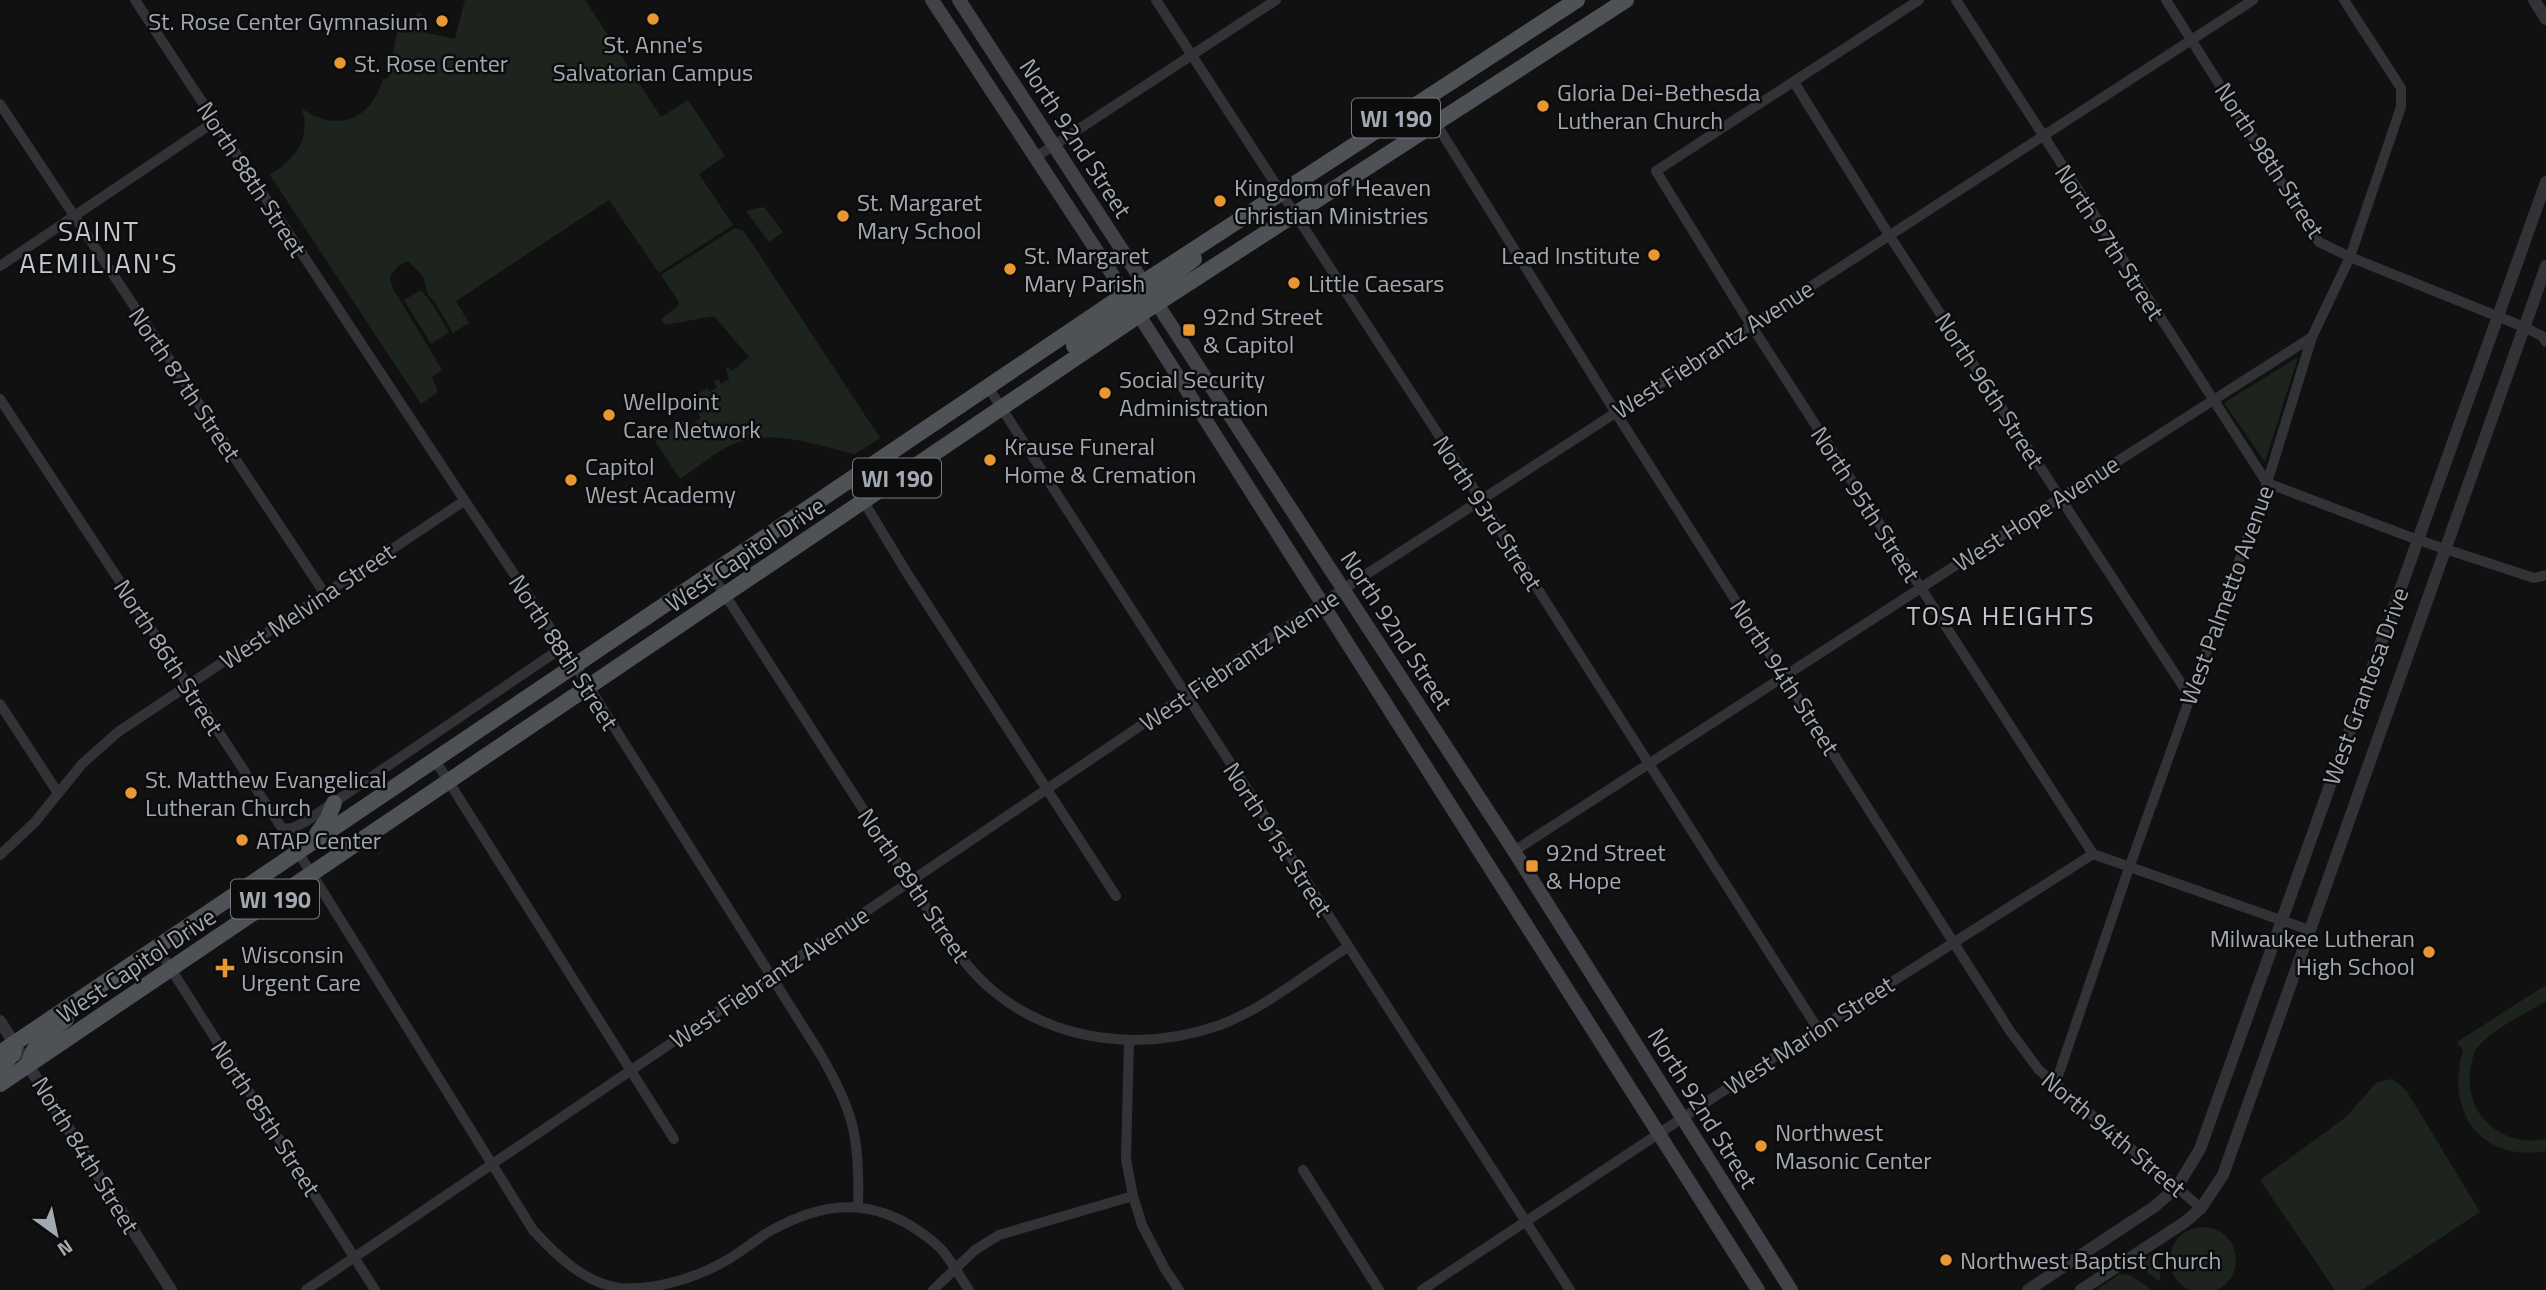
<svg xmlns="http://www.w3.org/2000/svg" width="2546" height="1290" viewBox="0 0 2546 1290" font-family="'Titillium Web',sans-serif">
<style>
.green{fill:#1d241d}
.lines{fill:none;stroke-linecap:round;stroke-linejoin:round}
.minor{stroke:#323337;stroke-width:10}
.tertiary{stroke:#323337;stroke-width:12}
.secondary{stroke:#404247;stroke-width:14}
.primary{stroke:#4e5156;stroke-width:16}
.poi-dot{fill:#e89732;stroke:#0c0c0d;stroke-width:2.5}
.labels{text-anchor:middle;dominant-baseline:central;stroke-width:5;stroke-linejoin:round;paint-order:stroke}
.shield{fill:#0c0c0d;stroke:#767a80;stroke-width:2}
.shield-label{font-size:23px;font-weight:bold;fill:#a3a9b2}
.poi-label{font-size:24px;fill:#a3a9b2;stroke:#0c0c0d;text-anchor:start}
.street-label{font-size:24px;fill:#a3a9b2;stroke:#0c0c0d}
.neighbourhood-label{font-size:26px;letter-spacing:2px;fill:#c3c7ce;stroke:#0c0c0d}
.quarter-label{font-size:28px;letter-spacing:2px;fill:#c3c7ce;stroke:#0c0c0d}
</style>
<rect width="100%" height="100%" fill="#111112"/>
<g class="green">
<path d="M465 0H585L661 117 688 100 725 156 699 174 733 225 659 273 609 200 456 301 469 323 453 333 435 302 428 295 423 276 408 261 398 266 390 277 392 287 442 370 432 377 438 392 421 404 270 175C295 159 311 139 302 109 338 133 371 120 383 79L388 78 399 22 415 25 417 12 425 16 422 29 427 30V33L455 39Z"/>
<polygon points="764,207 783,232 769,242 746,211"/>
<path d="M735 228 743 231 750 240 880 438 855 454C815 445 771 427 731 445 714 453 697 468 680 479L655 441 684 420 689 426 701 418 696 410 698 409 690 399 707 388 710 392 717 387 714 382 718 379 721 384 729 379 726 369 729 367 732 371 749 357 714 316 665 325 661 319 677 307 679 302 661 275Z"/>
<polygon points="421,290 434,307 449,332 431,344 404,300"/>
<polygon points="2298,357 2265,462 2224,403"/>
<path d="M2546 985V1001C2527 1013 2486 1032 2475 1051 2472 1057 2471 1065 2470 1072 2465 1116 2503 1148 2546 1139V1151C2480 1163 2445 1110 2463 1051L2457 1042Z"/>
<polygon points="2392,1079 2406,1090 2480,1212 2362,1290 2335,1290 2260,1180 2346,1117 2377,1082"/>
<circle cx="2203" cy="1260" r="33"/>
<polygon points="2156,1251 2161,1281 2159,1281 2137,1265"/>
<polygon points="2120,1274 2130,1275 2152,1290 2096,1290"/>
</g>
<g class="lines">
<g class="minor">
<path d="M135 0 459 492 575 665 819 1052C854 1111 860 1138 858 1206"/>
<polyline points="1156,0 1481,500 1818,1029"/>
<polyline points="1919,0 1656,171 1751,325 2093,854 2309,930"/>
<polyline points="1956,0 2267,483 2418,540 2534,578 2546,575"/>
<polyline points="2166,0 2319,242 2350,257 2524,327 2542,336 2546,342"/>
<polyline points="1794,82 1889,235 2190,697"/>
<polyline points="1422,101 1616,413 2010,1031 2039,1070 2201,1208"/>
<polyline points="0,104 325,594"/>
<polyline points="1036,157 1276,0"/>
<polyline points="0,266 214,122"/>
<polyline points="988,387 1570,1290"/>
<path d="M0 399 312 874 533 1230C556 1255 584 1283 620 1288 657 1290 696 1278 727 1260 743 1251 756 1239 772 1230 818 1205 861 1197 908 1224 921 1232 932 1239 942 1250 952 1262 960 1277 969 1290"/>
<polyline points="850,479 907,573 1116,896"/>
<path d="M711 573 946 938C960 957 974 975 992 990 1055 1043 1144 1052 1220 1025 1265 1008 1307 973 1348 947"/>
<polyline points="0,704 58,793"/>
<polyline points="435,760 674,1139"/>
<polyline points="282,829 293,828 305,822 563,647"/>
<polyline points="1514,851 2060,498 2312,337"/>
<polyline points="0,855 35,822 82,764 118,732 464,501"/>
<polyline points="157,947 375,1290"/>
<polyline points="1129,1041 1126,1159 1133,1196 1142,1225 1165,1269 1179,1290"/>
<polyline points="2055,1085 2129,868 2267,483 2312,337 2350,257 2401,107 2401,88 2344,0"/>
<polyline points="1303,1170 1379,1290"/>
<polyline points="306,1290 1322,603 2253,0"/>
<polyline points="933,1290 975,1250 999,1235 1133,1196"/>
<polyline points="1422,1290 1796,1043 2093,854"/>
</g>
<g class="tertiary">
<polyline points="2534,0 2546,19"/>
<polyline points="0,1021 171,1290"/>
<polyline points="2028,1290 2154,1207 2177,1187 2200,1149 2546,182"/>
<polyline points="2081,1290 2185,1222 2201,1208 2223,1175 2546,266"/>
</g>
<g class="secondary">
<polyline points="932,0 1139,315 1758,1290"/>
<polyline points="959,0 1514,851 1791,1290"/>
</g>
<g class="primary">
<polyline points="1139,312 1145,297 1194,259"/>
<polyline points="1074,346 1131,303 1138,295"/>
<polyline points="317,834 327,820 334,803"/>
<polyline points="0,1053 1124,295 1577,0"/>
<path d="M29 1064C32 1044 50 1032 66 1019"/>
<polyline points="0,1067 13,1054 15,1045"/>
<polyline points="0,1084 1139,315 1626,0"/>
</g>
</g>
<g class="poi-dot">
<circle cx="653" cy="19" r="7"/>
<circle cx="442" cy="21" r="7"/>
<circle cx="340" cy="63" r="7"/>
<circle cx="1543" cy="106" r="7"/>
<circle cx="1220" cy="201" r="7"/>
<circle cx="843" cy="216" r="7"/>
<circle cx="1654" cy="255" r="7"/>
<circle cx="1010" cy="269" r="7"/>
<circle cx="1294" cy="283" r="7"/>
<rect x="1182" y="323" width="14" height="14" rx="3.5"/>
<circle cx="1105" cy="393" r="7"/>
<circle cx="609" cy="415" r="7"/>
<circle cx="990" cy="460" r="7"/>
<circle cx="571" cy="480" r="7"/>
<circle cx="131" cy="793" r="7"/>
<circle cx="242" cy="840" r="7"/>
<rect x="1525" y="859" width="14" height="14" rx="3.5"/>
<circle cx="2429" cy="952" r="7"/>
<path d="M221.5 957.5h7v7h7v7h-7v7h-7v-7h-7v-7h7z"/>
<circle cx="1761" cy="1146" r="7"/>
<circle cx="1946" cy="1260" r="7"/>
</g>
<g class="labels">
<g class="shield">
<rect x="1352" y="98.5" width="88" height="39" rx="5"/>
<rect x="853" y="458.5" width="88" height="39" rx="5"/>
<rect x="231" y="879.5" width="88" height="39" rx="5"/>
</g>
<g class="shield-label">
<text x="1396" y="118">WI 190</text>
<text x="897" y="478">WI 190</text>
<text x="275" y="899">WI 190</text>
</g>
<g class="poi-label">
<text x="428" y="21" text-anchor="end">St. Rose Center Gymnasium</text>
<text x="653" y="44" text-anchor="middle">St. Anne's<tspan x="653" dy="28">Salvatorian Campus</tspan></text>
<text x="354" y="63">St. Rose Center</text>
<text x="1557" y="92">Gloria Dei-Bethesda<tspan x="1557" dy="28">Lutheran Church</tspan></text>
<text x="1234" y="187">Kingdom of Heaven<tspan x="1234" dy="28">Christian Ministries</tspan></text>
<text x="857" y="202">St. Margaret<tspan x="857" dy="28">Mary School</tspan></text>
<text x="1024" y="255">St. Margaret<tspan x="1024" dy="28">Mary Parish</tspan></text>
<text x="1640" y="255" text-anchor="end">Lead Institute</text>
<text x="1308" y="283">Little Caesars</text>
<text x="1203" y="316">92nd Street<tspan x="1203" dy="28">&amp; Capitol</tspan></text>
<text x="1119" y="379">Social Security<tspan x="1119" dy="28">Administration</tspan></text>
<text x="623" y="401">Wellpoint<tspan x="623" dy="28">Care Network</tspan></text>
<text x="1004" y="446">Krause Funeral<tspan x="1004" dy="28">Home &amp; Cremation</tspan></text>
<text x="585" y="466">Capitol<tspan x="585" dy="28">West Academy</tspan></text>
<text x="145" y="779">St. Matthew Evangelical<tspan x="145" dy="28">Lutheran Church</tspan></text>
<text x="256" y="840">ATAP Center</text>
<text x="1546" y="852">92nd Street<tspan x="1546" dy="28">&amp; Hope</tspan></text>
<text x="2415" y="938" text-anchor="end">Milwaukee Lutheran<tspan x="2415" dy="28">High School</tspan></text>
<text x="241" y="954">Wisconsin<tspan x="241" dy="28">Urgent Care</tspan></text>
<text x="1775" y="1132">Northwest<tspan x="1775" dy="28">Masonic Center</tspan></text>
<text x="1960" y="1260">Northwest Baptist Church</text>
</g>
<g class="street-label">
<text transform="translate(1076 138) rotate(57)">North 92nd Street</text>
<text transform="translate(2270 160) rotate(57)">North 98th Street</text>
<text transform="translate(252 179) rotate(57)">North 88th Street</text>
<text transform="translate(2110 242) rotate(57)">North 97th Street</text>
<text transform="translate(1713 349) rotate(-33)">West Fiebrantz Avenue</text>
<text transform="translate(185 384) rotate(56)">North 87th Street</text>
<text transform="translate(1990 390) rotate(57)">North 96th Street</text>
<text transform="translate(1866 504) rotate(57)">North 95th Street</text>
<text transform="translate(1488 513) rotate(57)">North 93rd Street</text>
<text transform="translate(2036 513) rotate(-33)">West Hope Avenue</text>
<text transform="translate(745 554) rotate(-34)">West Capitol Drive</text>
<text transform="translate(2226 595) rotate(-70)">West Palmetto Avenue</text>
<text transform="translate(307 606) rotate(-34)">West Melvina Street</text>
<text transform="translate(1397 630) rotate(57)">North 92nd Street</text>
<text transform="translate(564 652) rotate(57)">North 88th Street</text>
<text transform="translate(169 657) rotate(57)">North 86th Street</text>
<text transform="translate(1239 660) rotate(-34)">West Fiebrantz Avenue</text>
<text transform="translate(1785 677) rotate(57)">North 94th Street</text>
<text transform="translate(2365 686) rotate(-70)">West Grantosa Drive</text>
<text transform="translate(1278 839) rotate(57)">North 91st Street</text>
<text transform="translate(914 885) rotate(56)">North 89th Street</text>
<text transform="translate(136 965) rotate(-34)">West Capitol Drive</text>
<text transform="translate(769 977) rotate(-34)">West Fiebrantz Avenue</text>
<text transform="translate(1809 1035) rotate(-33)">West Marion Street</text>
<text transform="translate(1703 1108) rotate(58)">North 92nd Street</text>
<text transform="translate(266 1118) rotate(57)">North 85th Street</text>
<text transform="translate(2114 1134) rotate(40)">North 94th Street</text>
<text transform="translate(86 1155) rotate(58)">North 84th Street</text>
</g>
<g class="neighbourhood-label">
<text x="2001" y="615">TOSA HEIGHTS</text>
</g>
<g class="quarter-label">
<text x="99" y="230">SAINT<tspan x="99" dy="32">AEMILIAN'S</tspan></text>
</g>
</g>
<g transform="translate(56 1234) rotate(147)" stroke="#0c0c0d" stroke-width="5" paint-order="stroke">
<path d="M0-5L12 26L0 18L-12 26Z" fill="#a3a9b2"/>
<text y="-10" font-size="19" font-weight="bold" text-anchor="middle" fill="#a3a9b2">N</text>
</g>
</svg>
